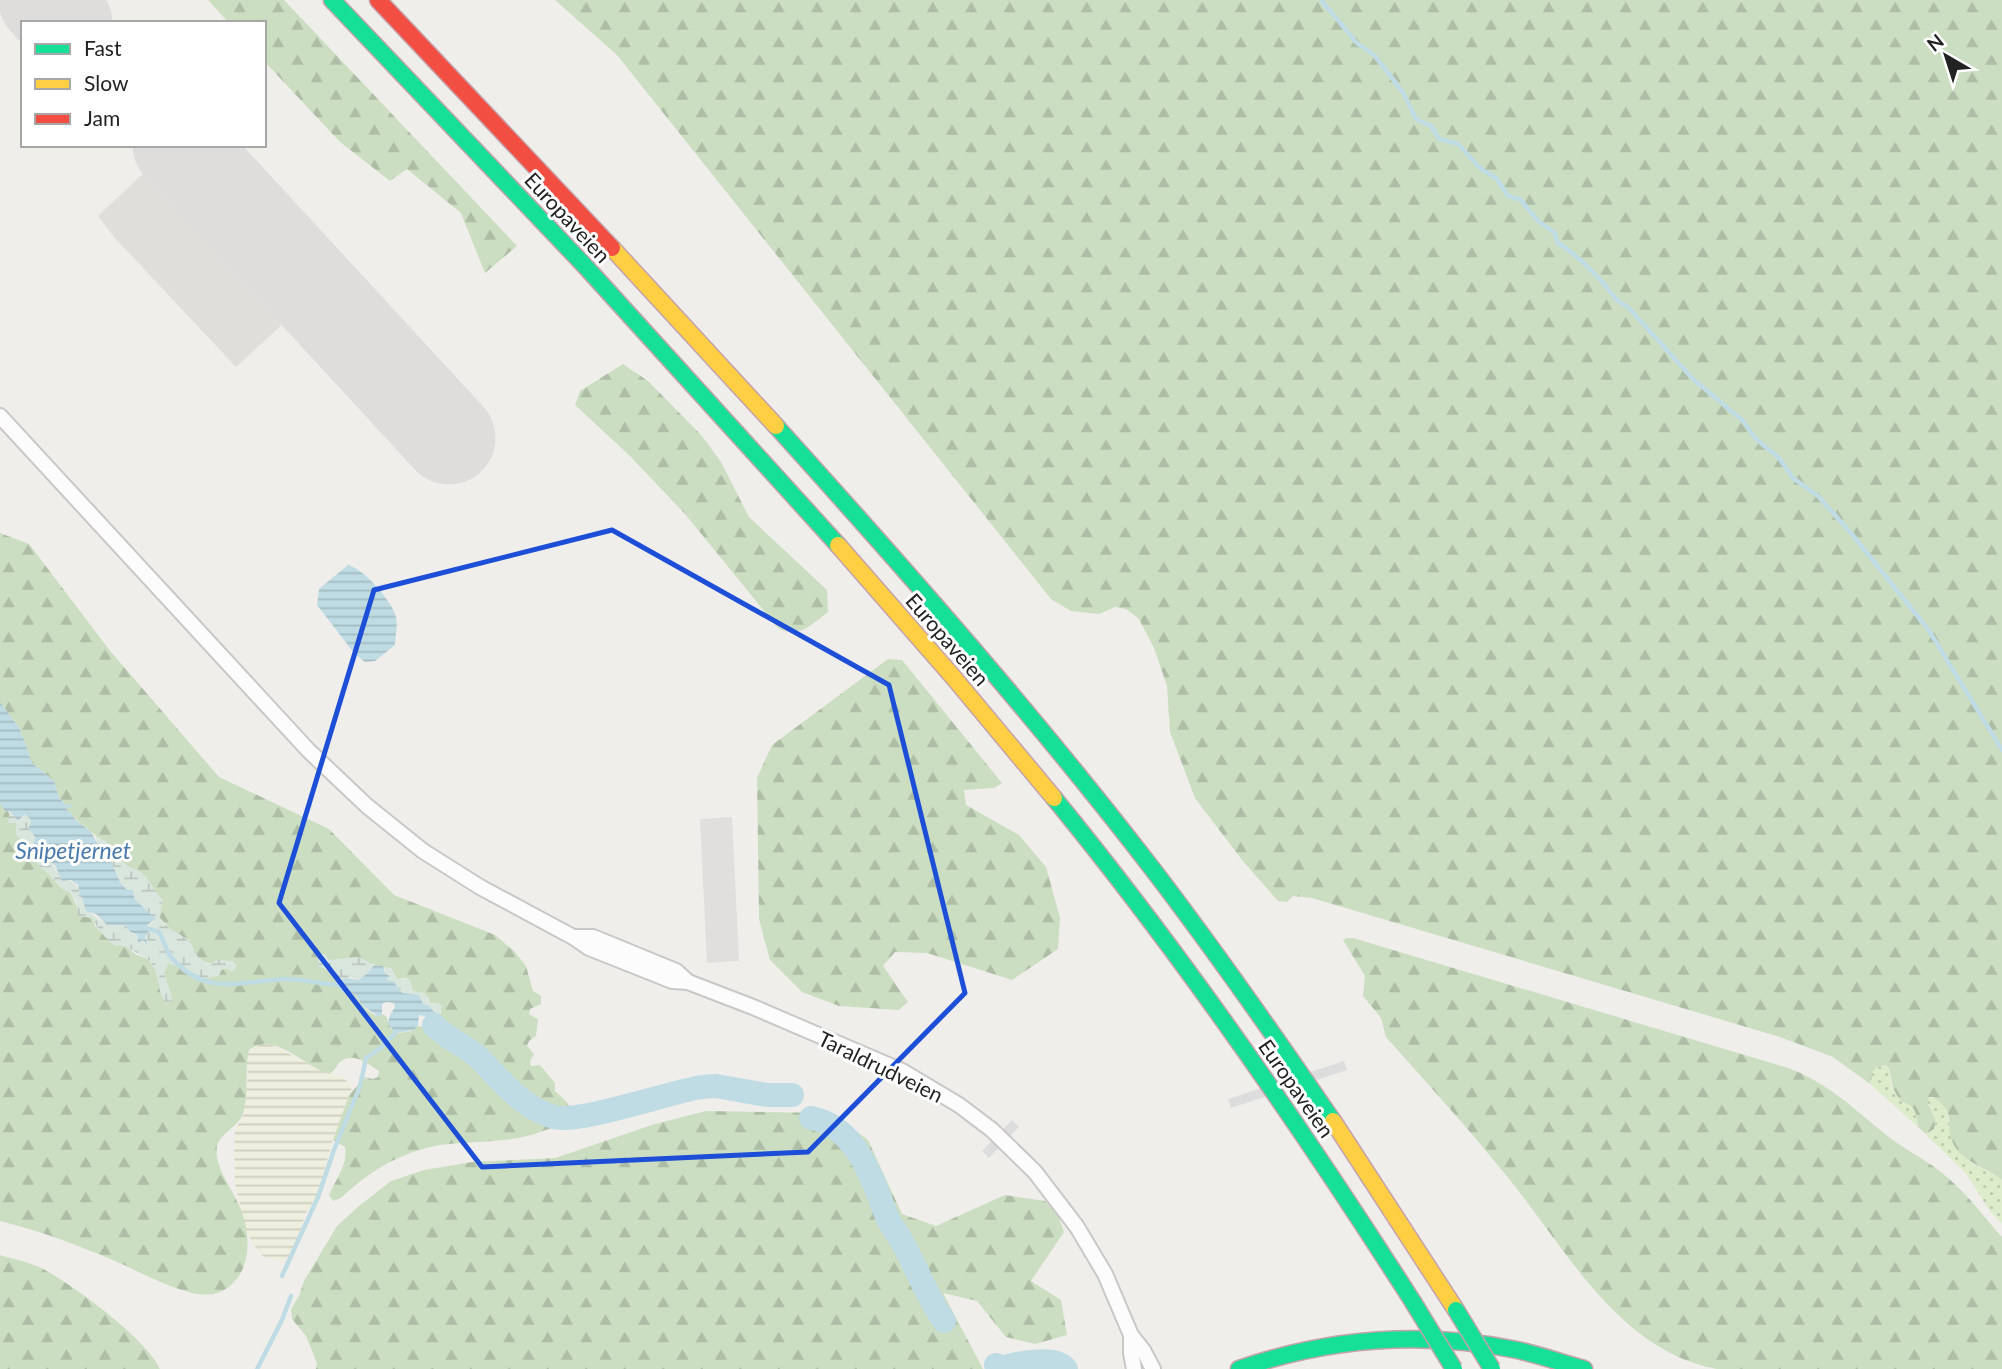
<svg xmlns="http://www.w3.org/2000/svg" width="2002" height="1369" viewBox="0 0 2002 1369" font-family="Lato,sans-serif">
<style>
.airport{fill:#e0deda}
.farmland{fill:url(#farmland-rules)}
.grass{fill:url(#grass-dots)}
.forest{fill:url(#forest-firs);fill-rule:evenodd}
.wetland{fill:url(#wetland-marsh)}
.parking{fill:#e0dfde}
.water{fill:url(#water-rules)}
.pier{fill:#dedddd}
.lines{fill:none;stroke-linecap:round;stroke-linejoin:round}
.stream{stroke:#bfdbe3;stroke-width:4.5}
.river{stroke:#bfdbe3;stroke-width:24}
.runway{stroke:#dedddc;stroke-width:93}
.street-casing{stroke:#c9c8c7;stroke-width:18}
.fast-casing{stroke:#c5a2ac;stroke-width:19}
.slow-casing{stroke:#c5a2ac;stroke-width:19}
.jam-casing{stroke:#c5a2ac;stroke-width:19}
.street{stroke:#fdfcfc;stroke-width:14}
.fast{stroke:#16e098;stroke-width:16}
.slow{stroke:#ffcf43;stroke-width:16}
.jam{stroke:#f24e42;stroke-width:16}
.fast-bridge-casing{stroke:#c5a2ac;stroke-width:19;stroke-linecap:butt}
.fast-bridge{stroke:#16e098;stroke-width:16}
.marked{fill:none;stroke:#1d4ed8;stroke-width:5;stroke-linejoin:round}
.labels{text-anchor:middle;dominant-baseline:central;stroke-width:6;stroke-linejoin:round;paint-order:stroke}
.street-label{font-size:21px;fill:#222;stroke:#fff}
.water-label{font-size:23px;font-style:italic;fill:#4a7aab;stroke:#fff}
</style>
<defs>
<pattern id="farmland-rules" width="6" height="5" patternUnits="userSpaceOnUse" patternTransform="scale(1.75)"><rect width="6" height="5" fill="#efefdf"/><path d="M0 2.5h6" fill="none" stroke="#cdcdbf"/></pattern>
<pattern id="grass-dots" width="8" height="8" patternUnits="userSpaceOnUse" patternTransform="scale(1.75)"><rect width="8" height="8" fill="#ddeccb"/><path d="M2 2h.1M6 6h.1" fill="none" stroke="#bdcaae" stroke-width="1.8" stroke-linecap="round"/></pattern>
<pattern id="forest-firs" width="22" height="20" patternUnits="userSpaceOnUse" patternTransform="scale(1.75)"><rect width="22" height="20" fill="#cbdec1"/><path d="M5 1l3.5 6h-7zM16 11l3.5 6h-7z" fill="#aebea6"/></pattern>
<pattern id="wetland-marsh" width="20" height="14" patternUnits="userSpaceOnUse" patternTransform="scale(1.75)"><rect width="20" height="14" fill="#d9e6de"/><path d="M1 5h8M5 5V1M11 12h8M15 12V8" fill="none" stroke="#bac5be"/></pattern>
<pattern id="water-rules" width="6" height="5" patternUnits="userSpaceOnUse" patternTransform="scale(1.75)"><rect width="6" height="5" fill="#bfdbe3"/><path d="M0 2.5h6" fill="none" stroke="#a4bcc2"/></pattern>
</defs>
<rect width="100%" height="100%" fill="#f0eeeb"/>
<polygon class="airport" points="148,169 287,320 236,367 114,237 98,216"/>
<polygon class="farmland" points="262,1044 270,1044 324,1072 344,1078 352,1087 333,1140 317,1196 305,1214 296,1247 283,1263 264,1257 257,1250 246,1230 235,1184 234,1134 243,1115 248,1075 246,1061 249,1050"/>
<g class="grass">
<path d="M1885 1065C1893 1073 1889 1078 1892 1087 1896 1096 1906 1102 1914 1106L1917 1114 1918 1127 1870 1084 1872 1077 1870 1073 1877 1067Z"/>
<path d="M1929 1097C1952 1100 1945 1117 1952 1130 1956 1139 1961 1153 1968 1160 1977 1168 1992 1172 2002 1180V1224L1989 1210 1966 1173 1926 1135 1934 1129 1936 1121 1927 1102Z"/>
</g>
<g class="forest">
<polygon points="208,0 284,0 517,246 485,273 461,213 407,169 390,181 340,142 264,61 264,23 229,23"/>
<path d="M555 0H2002V1180C1987 1168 1963 1162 1954 1145 1942 1123 1960 1115 1933 1097H1929L1927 1102 1936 1121 1934 1129 1926 1134 1918 1127C1916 1096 1905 1111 1895 1092 1890 1083 1893 1073 1886 1065L1877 1067 1871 1073 1872 1077 1870 1084 1833 1057 1780 1037 1312 898 1293 896 1287 902 1278 901 1242 860 1195 798 1170 732 1167 686 1154 648 1139 619 1126 609 1115 607 1099 614 1071 611 1051 599 617 55Z"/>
<path d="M623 364 648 381 702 436 721 462 749 517 827 590 828 612C812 624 798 640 778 628L685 514 630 456 575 405 580 391Z"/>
<path d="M0 533 29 544 111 652 219 777 329 829 394 895 495 935 514 951 526 966 533 991 541 996V1004L530 1009 529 1014 538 1019 536 1036 529 1041 527 1046 534 1054 530 1061 531 1066 540 1065 555 1083V1091C566 1101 575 1106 568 1122 554 1126 541 1133 527 1136 498 1143 469 1141 440 1145 400 1152 370 1171 341 1198L333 1201 329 1195C336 1179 348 1165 345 1147L333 1140 349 1095 365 1077 373 1079 378 1077 379 1071C368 1064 354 1052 341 1061 336 1066 336 1070 329 1074 305 1067 274 1030 249 1050 244 1068 250 1102 241 1118 235 1128 219 1135 217 1146 214 1167 231 1187 239 1205 250 1229 253 1265 232 1284 216 1299 199 1296 179 1289 157 1282 136 1270 115 1261 78 1245 40 1231 0 1221V803L9 813V819L16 823 22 842 28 846 39 866 48 873 61 888 71 893 81 916 93 918 95 926 113 944 126 946 135 954 147 959 155 968 164 1001 171 995 164 973 168 963C193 970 187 985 219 975L221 970 226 968 232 971 235 969 205 962 196 956 188 939 174 933 159 917 163 901 151 888 146 877 128 868 122 861 119 849C108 847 73 819 66 808L71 805H66L59 798 54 781 32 763 20 729 0 702ZM325 954 328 960C340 962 351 958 363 961 373 963 381 968 391 968L397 979 407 978 413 991 428 997 430 1003 439 1004 441 1013 433 1028 417 1026 412 1031 399 1033 391 1029 386 1016 382 1014 380 1017C368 1014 361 1004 355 994L342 992C337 981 338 972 324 969Z"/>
<polygon points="888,659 902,660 1002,783 994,788 964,790 966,805 1019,835 1046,867 1060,918 1058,949 1012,980 927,953 895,952 883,966 908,1002 899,1010 839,1006 802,992 770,960 759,919 757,778 772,745"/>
<path d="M1346 938H1353L1788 1068C1827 1082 1854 1109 1885 1134 1905 1150 1929 1161 1947 1177 1968 1195 1984 1217 2002 1237V1369H1717C1617 1351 1564 1245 1505 1174 1467 1127 1426 1082 1386 1037L1381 1018 1363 996 1365 976 1343 940Z"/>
<polygon points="706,1111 832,1113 868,1140 902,1214 936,1226 1005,1195 1045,1201 1057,1213 1064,1232 1031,1281 1061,1300 1067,1335 1035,1344 1006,1337 977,1301 943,1293 983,1369 316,1369 317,1363 306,1336 292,1319 291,1309 299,1296 304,1281 337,1226 359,1206 391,1181 424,1170 472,1162 555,1158 655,1124"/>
<path d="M0 1255C13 1259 29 1262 41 1268 71 1283 148 1340 160 1369H0Z"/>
</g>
<g class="wetland">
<path d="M10 812 20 821 25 814 31 820V825L28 827 35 837 34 847 49 856V861C55 865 54 869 59 873 68 881 75 881 80 892L78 896 82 897C86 912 95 916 107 925H125L130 933 138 935V943L143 940 149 945 145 935 149 931 150 928 147 925 154 922 135 900 133 890H127L120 882 105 847 97 843 95 834 99 839 107 841 110 847 120 850C122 873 135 863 146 877 152 885 156 893 163 901L159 917C169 931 173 929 185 938 198 947 191 959 211 964L216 960 233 961 237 966 232 971 226 968 221 970 219 975C187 985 193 969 168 963L164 973 173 1001 167 1004C155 992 162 970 147 959 144 957 125 946 123 945 117 944 118 948 113 944 106 939 94 925 93 918L78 916 76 901 71 893 61 888 48 873 39 866 28 846 16 835V823H8Z"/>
<polygon points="320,954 325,954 328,960 359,957 374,965 370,971 359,980 350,977 340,983 330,971 318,966 318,957"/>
<polygon points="385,968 391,968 397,979 410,979 413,991 425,993 430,1003 442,1005 440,1013 436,1014 428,1005 423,1004 419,995 402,993 393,981 386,980 390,975 385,973"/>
</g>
<polygon class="parking" points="732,817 739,961 707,963 700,819"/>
<g class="water">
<path d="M348 565C364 569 392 601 396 617 398 625 395 637 395 645L375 661 365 662 354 653 317 605 319 589Z"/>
<polygon points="0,702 20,729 32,763 54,781 59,798 66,805 71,804 71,807 66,808 76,820 91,832 97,843 105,847 120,882 127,890 133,890 135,900 156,919 147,925 150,929 145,937 149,946 143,940 138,943 138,935 130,932 125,925 107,925 96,914 86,911 82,897 78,896 80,892 78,885 71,880 62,881 55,865 49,861 49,856 33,846 35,837 28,827 31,825 31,820 25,814 18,821 11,812 5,811 0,803"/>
<path d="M374 965 383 966 385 973 390 976 386 980 393 981 402 993 419 995 423 1004 428 1005 436 1014 441 1013 434 1025 425 1016 419 1015 418 1025 414 1030 395 1033 388 1023 390 1015 395 1007 394 1003 386 1002 382 1004V1014L379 1017 362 1005 355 994 340 991 339 985C345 974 350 980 359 980L370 971Z"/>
</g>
<g class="pier">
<polygon points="1344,1061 1347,1070 1231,1108 1228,1099"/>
<polygon points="1012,1120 1019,1127 989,1158 982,1151"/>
</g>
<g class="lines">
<g class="stream">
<path d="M1321 0 1357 43 1374 55 1392 78 1404 94 1416 119 1431 126 1439 139 1458 144 1480 168 1497 179 1508 196 1521 200 1538 221 1555 233 1557 242C1574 253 1591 269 1604 284 1614 295 1613 300 1628 307L1693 379 1742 420 1756 439 1779 458 1793 478 1818 496 1850 532 1928 629 2002 750"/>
<path d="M150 929 159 932C163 939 166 950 170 956 205 998 239 981 285 979 302 979 321 984 339 985"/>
<polyline points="282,1276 318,1197 334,1150 360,1086 366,1058 382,1047 395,1033"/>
<polyline points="257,1369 282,1320 291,1296"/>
</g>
<g class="river">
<path d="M434 1025C446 1039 464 1044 478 1057 500 1079 522 1108 554 1117 579 1124 669 1092 702 1087L716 1086 767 1095H792"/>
<path d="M811 1118C856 1126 873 1180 887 1217 890 1225 897 1232 901 1240 915 1264 929 1301 944 1321"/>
<path d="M996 1365 1002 1368C1017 1363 1056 1355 1066 1369"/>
</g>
<g class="runway">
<polyline points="45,0 66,23"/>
<polyline points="179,145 449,438"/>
</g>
<g class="street-casing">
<g id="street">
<polyline points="0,416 308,750 367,806 423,851 480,887 573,937 589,948 672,981 688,982 753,1007 902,1071 959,1105 992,1130 1035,1172 1077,1227 1105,1274 1131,1335 1143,1350 1153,1369"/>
<polyline points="575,937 593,937 603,941 676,971 688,982"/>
<polyline points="1131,1335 1131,1353 1134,1369"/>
</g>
</g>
<g class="fast-casing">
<g id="fast">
<polyline points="332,0 585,266 838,545"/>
<path d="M776 426C905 569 1033 714 1151 867 1214 949 1274 1035 1333 1121"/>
<path d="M1054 798C1185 958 1302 1128 1413 1302"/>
<path d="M1239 1369C1329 1338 1424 1331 1517 1350 1540 1355 1562 1363 1584 1369"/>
</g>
</g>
<g class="slow-casing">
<g id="slow">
<polyline points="612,248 776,426"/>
<polyline points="838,545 954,678 1054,798"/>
<polyline points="1333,1121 1456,1310"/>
</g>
</g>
<g class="jam-casing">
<polyline id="jam" points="378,0 612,248"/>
</g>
<use href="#street" class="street"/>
<use href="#fast" class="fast"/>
<use href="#slow" class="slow"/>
<use href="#jam" class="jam"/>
<g class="fast-bridge-casing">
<g id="fast-bridge">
<polyline points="1413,1302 1454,1369"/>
<polyline points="1456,1310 1492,1369"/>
</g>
</g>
<use href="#fast-bridge" class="fast-bridge"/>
</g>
<path class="marked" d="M612 530 889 685 965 993 808 1152 482 1167 279 903 374 590Z"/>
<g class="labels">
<g class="street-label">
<text transform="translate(568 217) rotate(47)">Europaveien</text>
<text transform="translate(948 639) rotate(49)">Europaveien</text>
<text transform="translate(881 1066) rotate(26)">Taraldrudveien</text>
<text transform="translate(1297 1088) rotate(55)">Europaveien</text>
</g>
<g class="water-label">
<text x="73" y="850">Snipetjernet</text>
</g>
</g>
<rect x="21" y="21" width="245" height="126" fill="#ffffff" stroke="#a7a7a7" stroke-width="2"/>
<rect x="35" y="44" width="35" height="10" fill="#16e098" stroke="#a7a7a7" stroke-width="2"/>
<text x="84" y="56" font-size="21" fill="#222222">Fast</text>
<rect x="35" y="79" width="35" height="10" fill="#ffcf43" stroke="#a7a7a7" stroke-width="2"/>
<text x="84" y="91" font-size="21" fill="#222222">Slow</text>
<rect x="35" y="114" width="35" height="10" fill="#f24e42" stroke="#a7a7a7" stroke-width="2"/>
<text x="84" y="126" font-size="21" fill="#222222">Jam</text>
<g transform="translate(1946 56) rotate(321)" stroke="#ffffff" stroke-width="5" paint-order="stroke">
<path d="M0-5L12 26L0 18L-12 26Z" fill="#222222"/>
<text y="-10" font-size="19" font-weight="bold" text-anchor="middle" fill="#222222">N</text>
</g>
</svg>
